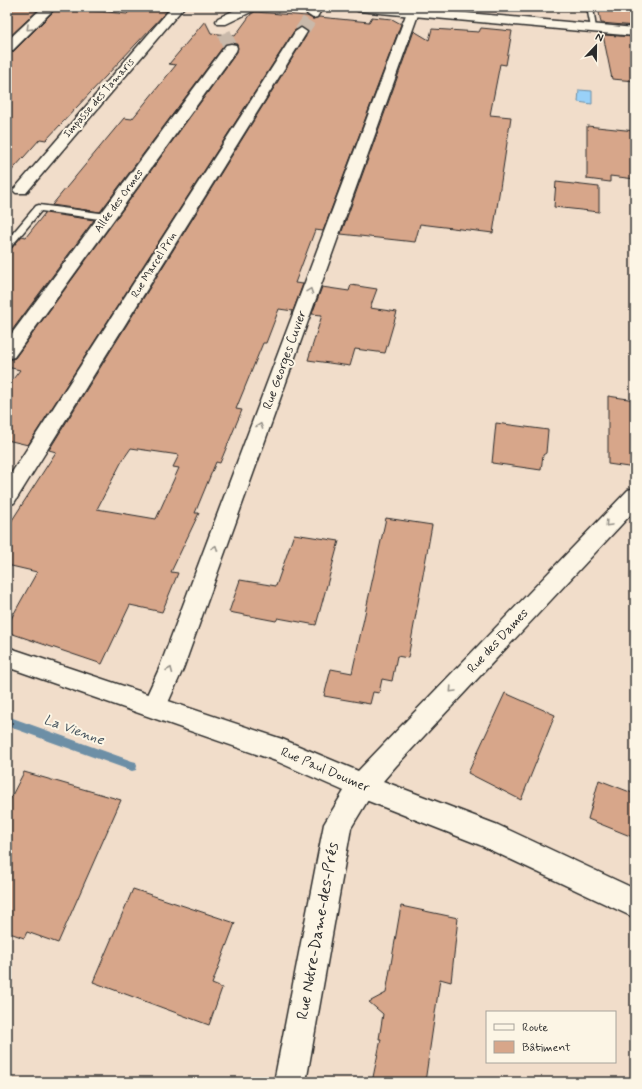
<svg xmlns="http://www.w3.org/2000/svg" width="642" height="1089" viewBox="0 0 642 1089" font-family="Mynerve,sans-serif">
<style>
.water{fill:#99d1f8;stroke:#6d8fa6}
.lines{fill:none;stroke-linecap:round;stroke-linejoin:round}
.stream{fill:#6d8fa6;fill-rule:evenodd}
.building{fill:#d7a68a;stroke:#2b2b2b;fill-rule:evenodd}
.minor-tunnel{stroke:#c9b9aa;stroke-width:14;stroke-dasharray:14 6;stroke-linecap:butt}
.service-casing{stroke:#2b2b2b;stroke-width:3}
.minor-casing{stroke:#2b2b2b;stroke-width:3}
.tertiary-casing{stroke:#2b2b2b;stroke-width:3}
.secondary-casing{stroke:#2b2b2b;stroke-width:3}
.service{fill:#fcf5e5;fill-rule:evenodd}
.minor{fill:#fcf5e5;fill-rule:evenodd}
.tertiary{fill:#fcf5e5;fill-rule:evenodd}
.secondary{fill:#fcf5e5;fill-rule:evenodd}
.oneway{stroke:#949088}
.labels{text-anchor:middle;dominant-baseline:central;stroke-width:4;stroke-linejoin:round;paint-order:stroke}
.far-street-label{font-size:11px;fill:#2b2b2b;stroke:#fcf5e5}
.street-label{font-size:13px;fill:#2b2b2b;stroke:#fcf5e5}
.water-label{font-size:14px;font-style:italic;fill:#46545e;stroke:#fcf5e5}
.near-street-label{font-size:16px;fill:#2b2b2b;stroke:#fcf5e5}
</style>
<rect width="100%" height="100%" fill="#f1ddca"/>
<filter id="ink" filterUnits="userSpaceOnUse"><feTurbulence type="fractalNoise" baseFrequency=".025" numOctaves="2"/><feDisplacementMap in="SourceGraphic" scale="8" xChannelSelector="R" yChannelSelector="G"/><feConvolveMatrix kernelMatrix="1 2 1 2 8 2 1 2 1" color-interpolation-filters="sRGB"/></filter>
<g filter="url(#ink)">
<polygon class="water" points="579,90 592,91 592,104 578,102"/>
<g class="lines">
<polygon class="stream" points="7,716 132,761 136,762 137,766 136,770 132,771 7,726"/>
</g>
<g class="building">
<polygon points="7,7 41,7 7,39"/>
<polygon points="58,7 127,14 134,7 167,11 46,140 40,139 7,176 7,53 13,52"/>
<polygon points="598,7 635,7 635,26 601,23"/>
<path d="M255 12 307 16 313 19 319 17 369 22 372 17 392 19 401 24 323 231 315 230 295 283 303 284 293 311 279 309 266 343H263L236 409 242 410 220 463 216 462 195 513H199L171 572 178 573 162 612 130 605 102 664 7 632V626L37 572 7 565V528L56 452 49 450 308 33V31L300 27 294 31 28 445 7 440V387L20 370 7 367V360L15 358 237 52V45L231 43 225 44 100 212 52 205 124 118 132 119 176 65 169 64 205 21 211 33 235 36 251 14ZM131 448 179 455 173 467 179 468 156 519 97 509 122 461Z"/>
<polygon points="481,28 512,31 506,65 500,64 490,115 511,117 493,233 420,224 415,242 341,234 414,31 429,40 432,29 479,32"/>
<polygon points="603,35 635,37 635,81 612,79"/>
<polygon points="587,126 635,131 635,179 610,176 610,182 587,179"/>
<polygon points="556,182 599,187 599,212 554,207"/>
<polygon points="45,213 94,220 7,337 7,250 11,249 22,236 26,237"/>
<polygon points="351,285 377,289 370,308 397,312 385,353 355,349 350,366 308,360 322,315 312,314 322,287 349,291"/>
<polygon points="608,396 635,400 635,468 608,464"/>
<polygon points="496,423 548,430 546,453 543,455 541,470 492,463"/>
<polygon points="386,518 432,525 408,658 397,656 392,681 382,679 379,693 373,692 370,704 324,696 331,669 352,673"/>
<polygon points="294,534 339,541 316,625 278,618 276,621 229,612 240,580 276,586"/>
<polygon points="505,693 555,715 521,800 468,773"/>
<polygon points="24,772 121,800 58,943 27,932 24,938 7,932 7,805"/>
<polygon points="599,780 635,794 635,838 588,819"/>
<polygon points="133,889 235,923 212,984 222,988 209,1025 93,982"/>
<polygon points="401,906 458,918 451,982 440,979 425,1082 372,1082 381,1039 379,1039 383,1014 369,1002 386,993"/>
</g>
<g class="lines">
<g class="minor-tunnel">
<polyline points="301,32 313,14"/>
<polyline points="224,33 231,48"/>
</g>
<g class="service-casing">
<g id="service">
<polygon points="587,7 593,7 596,29 591,28"/>
<polygon points="39,205 107,214 111,217 107,220 41,211 10,248 7,249 7,240 36,206"/>
</g>
</g>
<g class="minor-casing">
<g id="minor">
<polygon points="43,7 56,7 12,51 7,52 7,41"/>
<polygon points="172,7 184,7 26,193 16,193 13,190 16,187"/>
<polygon points="241,7 257,7 255,10 226,24 218,24 216,21 218,18"/>
<polygon points="311,7 323,7 317,17 313,18 307,14"/>
<polygon points="413,8 419,12 183,669 163,714 154,717 145,714 142,706 159,669 407,12"/>
<polygon points="301,28 307,32 14,503 7,505 7,480 295,32"/>
<polygon points="231,44 236,45 237,48 236,51 14,357 7,359 7,340 226,45"/>
<polygon points="362,773 498,825 635,889 635,918 480,845 353,795 349,786 353,777"/>
</g>
</g>
<g class="tertiary-casing">
<polygon id="tertiary" points="635,488 635,510 396,766 371,795 351,828 306,1082 274,1082 324,824 344,791 276,761 7,667 7,647 282,739 358,771 628,490"/>
</g>
<g class="secondary-casing">
<polygon id="secondary" points="352,7 398,7 635,28 635,36 358,11"/>
</g>
<use href="#service" class="service"/>
<use href="#minor" class="minor"/>
<use href="#tertiary" class="tertiary"/>
<use href="#secondary" class="secondary"/>
</g>
<defs><path id="oneway-chevron" d="M-2-3.5L2.5 0L-2 3.5" fill="none" stroke-width="1.6" stroke-linecap="round" stroke-linejoin="round"/></defs>
<g class="oneway">
<use href="#oneway-chevron" transform="translate(29 28) rotate(136)"/>
<use href="#oneway-chevron" transform="translate(310 291) rotate(-70)"/>
<use href="#oneway-chevron" transform="translate(260 426) rotate(-70)"/>
<use href="#oneway-chevron" transform="translate(608 524) rotate(133)"/>
<use href="#oneway-chevron" transform="translate(215 548) rotate(-70)"/>
<use href="#oneway-chevron" transform="translate(170 670) rotate(-67)"/>
<use href="#oneway-chevron" transform="translate(452 690) rotate(133)"/>
</g>
</g>
<g class="labels">
<g class="far-street-label">
<text transform="translate(99 98) rotate(-49)">Impasse des Tamaris</text>
<text transform="translate(119 201) rotate(-54)">Allée des Ormes</text>
<text transform="translate(154 265) rotate(-58)">Rue Marcel Prin</text>
</g>
<g class="street-label">
<text transform="translate(285 360) rotate(-70)">Rue Georges Cuvier</text>
<text transform="translate(498 641) rotate(-47)">Rue des Dames</text>
<text transform="translate(325 770) rotate(23)">Rue Paul Doumer</text>
</g>
<g class="water-label">
<text transform="translate(74 730) rotate(20)">La Vienne</text>
</g>
<g class="near-street-label">
<text transform="translate(318 931) rotate(-80)">Rue Notre-Dame-des-Prés</text>
</g>
</g>
<rect width="642" height="1089" fill="none" stroke="#fcf5e5" stroke-width="24"/>
<rect x="12" y="12" width="618" height="1065" fill="none" stroke="#2b2b2b" stroke-width="1.5" filter="url(#ink)"/>
<rect x="486" y="1011" width="130" height="52" fill="#fcf5e5" stroke="#a8a49b"/>
<rect x="494" y="1024" width="20" height="6" fill="#fcf5e5" stroke="#a8a49b"/>
<text x="522" y="1031" font-size="12" fill="#2b2b2b">Route</text>
<rect x="494" y="1041" width="20" height="12" fill="#d7a68a" stroke="#a8a49b"/>
<text x="522" y="1051" font-size="12" fill="#2b2b2b">Bâtiment</text>
<g transform="translate(596 46) rotate(22)" stroke="#fcf5e5" stroke-width="3" paint-order="stroke">
<path d="M0-3L7 15L0 10L-7 15Z" fill="#2b2b2b"/>
<text y="-6" font-size="11" font-weight="bold" text-anchor="middle" fill="#2b2b2b">N</text>
</g>
</svg>
